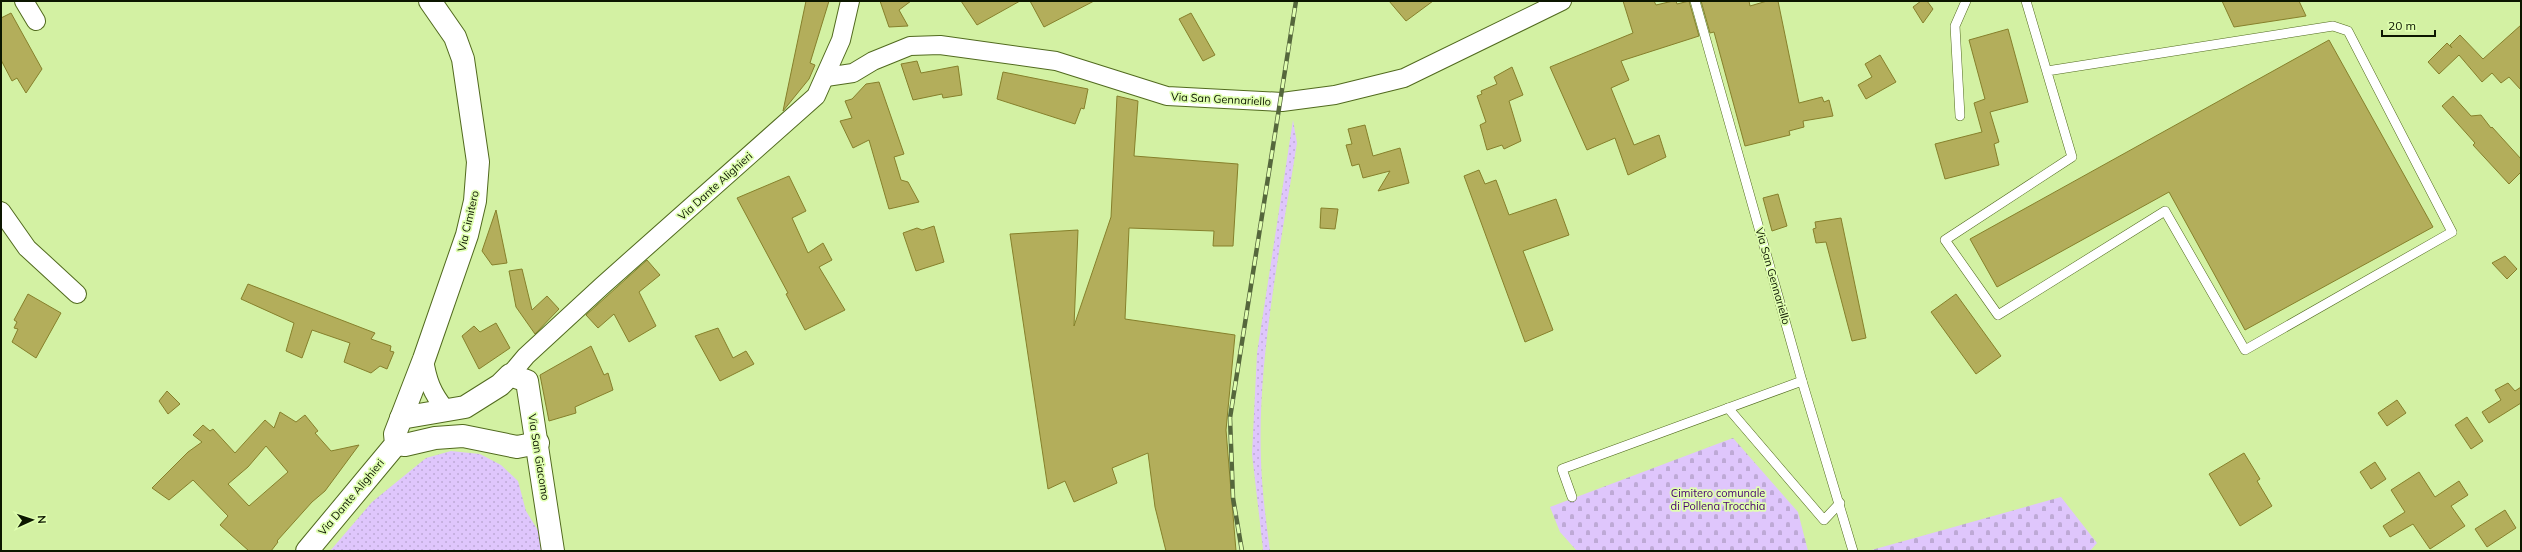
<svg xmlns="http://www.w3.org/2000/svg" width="2522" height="552" viewBox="0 0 2522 552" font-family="Mulish,sans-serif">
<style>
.grass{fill:url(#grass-dots)}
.cemetery{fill:url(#cemetery-stones)}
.building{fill:#b3ae5b;stroke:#86802b;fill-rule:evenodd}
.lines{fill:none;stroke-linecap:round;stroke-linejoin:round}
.lane-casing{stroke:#516a1e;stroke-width:10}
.street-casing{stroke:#516a1e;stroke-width:20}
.secondary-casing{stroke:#516a1e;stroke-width:24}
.lane{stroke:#fff;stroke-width:9}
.street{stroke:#fff;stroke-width:18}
.secondary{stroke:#fff;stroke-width:22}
.rail-casing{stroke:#55673c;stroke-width:4.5}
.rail{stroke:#e0ffb0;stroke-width:3;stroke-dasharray:9;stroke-linecap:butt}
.labels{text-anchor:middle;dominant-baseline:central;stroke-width:3.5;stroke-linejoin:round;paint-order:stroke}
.street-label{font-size:11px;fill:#0c1600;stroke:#e0ffb0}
.park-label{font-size:11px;fill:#470171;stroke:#e0ffb0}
</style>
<defs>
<pattern id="grass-dots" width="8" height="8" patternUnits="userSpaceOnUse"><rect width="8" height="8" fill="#dfc6fc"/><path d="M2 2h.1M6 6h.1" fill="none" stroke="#bea9d6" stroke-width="1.8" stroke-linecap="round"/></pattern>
<pattern id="cemetery-stones" width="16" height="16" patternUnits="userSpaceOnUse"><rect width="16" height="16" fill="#dfc6fc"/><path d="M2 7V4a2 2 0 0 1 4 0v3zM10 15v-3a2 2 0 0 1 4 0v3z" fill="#bea9d6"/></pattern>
</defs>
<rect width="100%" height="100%" fill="#d3f1a3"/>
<g class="grass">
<path d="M1293 120 1297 143C1281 244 1257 359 1261 461 1262 491 1266 521 1270 551H1261L1263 549 1252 454 1257 353Z"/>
<polygon points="451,451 480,454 501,465 518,481 526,511 542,537 544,551 330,551 372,502 426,458"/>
</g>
<g class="cemetery">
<polygon points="1733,438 1798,512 1808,551 1577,551 1560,532 1550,507"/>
<polygon points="2061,497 2097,543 2090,551 1868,551"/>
</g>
<g class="building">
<polygon points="806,1 829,1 810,63 815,65 809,79 783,111"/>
<polygon points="880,1 911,1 899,10 908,26 889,27"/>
<polygon points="961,1 1020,1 977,25"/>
<polygon points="1030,1 1094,1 1044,27"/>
<polygon points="1389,1 1433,1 1406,21"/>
<polygon points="1623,1 1654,1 1656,5 1673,1 1676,1 1677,4 1689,1 1699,36 1621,61 1629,80 1611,88 1634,145 1659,135 1666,157 1628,175 1615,138 1587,150 1550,67 1633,33"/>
<polygon points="1701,1 1749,1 1750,6 1767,1 1778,1 1799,103 1822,97 1824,102 1829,100 1833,116 1803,121 1804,127 1789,131 1790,135 1745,146 1714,32 1710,33"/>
<polygon points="1921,1 1927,1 1933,9 1923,23 1913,7"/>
<polygon points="2222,1 2299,1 2306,16 2234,27"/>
<polygon points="11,13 42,69 26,93 17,78 12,81 1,60 1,18"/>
<polygon points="1191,13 1215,55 1203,61 1179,19"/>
<polygon points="2521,25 2521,90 2509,77 2501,83 2492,73 2482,82 2459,55 2439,74 2428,62 2447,43 2452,48 2450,45 2460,35 2483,59"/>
<polygon points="2008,29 2028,102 1990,112 1999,142 1994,144 1999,165 1945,179 1935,144 1982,132 1974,103 1985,99 1969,40"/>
<polygon points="2329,40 2433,227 2245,330 2169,192 1997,287 1970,239"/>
<polygon points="1880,55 1896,82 1866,99 1858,85 1872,77 1865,64"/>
<polygon points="917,61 921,73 958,66 962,95 943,98 942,94 913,100 901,64"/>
<polygon points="1512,67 1523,95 1509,101 1521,141 1504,149 1502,145 1487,150 1480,125 1486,122 1477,96 1482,94 1481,91 1497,84 1494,77"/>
<polygon points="1003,72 1088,89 1084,109 1081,108 1075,124 997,99"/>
<polygon points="879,82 904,154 894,157 901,180 908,182 919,202 889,209 869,140 853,148 840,121 852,118 845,101 852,99 866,84"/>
<polygon points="1117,96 1138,101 1134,156 1238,164 1233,246 1213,246 1214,231 1129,228 1125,319 1235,335 1226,430 1236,551 1166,551 1155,507 1148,453 1112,468 1117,483 1074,502 1065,481 1048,489 1010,234 1078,230 1074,326 1111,217"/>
<polygon points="2453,96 2471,116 2481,115 2491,128 2492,127 2521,159 2521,172 2509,184 2473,145 2475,143 2442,106"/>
<polygon points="1365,125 1373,156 1400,148 1409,183 1378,191 1390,171 1363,178 1359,164 1352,166 1346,145 1352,144 1348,129"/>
<polygon points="1479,170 1485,184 1496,180 1509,215 1556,199 1569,235 1523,251 1553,330 1525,342 1464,176"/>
<polygon points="789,176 806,211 792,218 808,253 823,243 832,260 819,267 845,310 805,330 786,294 788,293 737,198"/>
<polygon points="1778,194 1787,226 1772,231 1763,198"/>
<polygon points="1321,208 1338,209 1335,229 1320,228"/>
<polygon points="496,210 507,263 492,265 482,251"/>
<polygon points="1841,218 1866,338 1852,341 1826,242 1816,243 1813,229 1816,228 1815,222"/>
<polygon points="934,226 944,262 916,271 903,233 917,228 922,230"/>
<polygon points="2505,256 2517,269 2507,279 2492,263"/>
<polygon points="647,260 660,275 639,292 656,326 629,342 614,314 598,328 586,315"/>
<polygon points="522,269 532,310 547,296 559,309 535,334 516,307 509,271"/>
<polygon points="248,284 375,333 371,339 391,346 390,351 394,352 387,369 380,366 371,373 344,362 350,343 312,330 302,358 286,351 294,323 241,299"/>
<polygon points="28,294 61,313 36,358 12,342 18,329 14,328 17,322 14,320"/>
<polygon points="1956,294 2001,356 1976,374 1931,312"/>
<polygon points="496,323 510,348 479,369 462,336 474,326 480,332"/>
<polygon points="718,328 733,358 746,351 754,364 720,381 695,336"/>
<polygon points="591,346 604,375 608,373 613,390 575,407 576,413 549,421 540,375"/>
<polygon points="2508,383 2515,391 2521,387 2521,403 2489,423 2482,412 2501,400 2495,390"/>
<polygon points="167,391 180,404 168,414 159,401"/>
<polygon points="2397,400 2406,413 2387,426 2378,413"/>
<path d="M280 412 296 422 305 415 318 431 315 433 331 451 359 445 325 491 312 502 277 541 278 542 271 551H249L220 525 228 516 193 480 169 500 152 488 188 452 202 442 193 435 203 425 210 431 213 429 235 453 265 420 274 428ZM266 446 288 472 249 506 228 484 248 467Z"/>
<polygon points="2467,417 2483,441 2471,449 2455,425"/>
<polygon points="2244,453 2260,479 2257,481 2272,506 2240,526 2209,474"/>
<polygon points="2375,462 2386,479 2371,489 2360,472"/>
<polygon points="2419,472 2435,497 2459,481 2468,495 2451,506 2465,526 2430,549 2413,524 2390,537 2383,526 2405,512 2391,490"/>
<polygon points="2505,510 2516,528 2487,547 2475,529"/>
</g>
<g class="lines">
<g class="lane-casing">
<g id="lane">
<polyline points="1695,1 1802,381 1853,551"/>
<polyline points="2026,1 2072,157 1945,240 1998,315 2165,211 2245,350 2452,232 2348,31 2333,26 2047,71"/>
<polyline points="1960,116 1955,26 1966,1"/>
<polyline points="1728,408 1824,520 1840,503"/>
<polyline points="1572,497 1562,469 1802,381"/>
</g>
</g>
<g class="street-casing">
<g id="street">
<polyline points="24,1 36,21"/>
<polyline points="826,77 853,73 873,61 910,46 940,45 1056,61 1167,96 1282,102 1335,95 1404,78 1562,1"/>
<polyline points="1,211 27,248 77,294"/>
<path d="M424 359C427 380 432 393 445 409"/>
<polyline points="510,375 526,356 602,286 816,96 841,40 850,1"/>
</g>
</g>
<g class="secondary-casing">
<g id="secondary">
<polyline points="401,418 465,407 500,385 510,375 527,381 553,551"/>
<polyline points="396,444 405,445 435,438 463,436 517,447 538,443"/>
<polyline points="307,551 396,444 395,434 424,359 467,235 475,201 478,162 463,59 455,37 430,1"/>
</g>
</g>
<use href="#lane" class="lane"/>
<use href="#street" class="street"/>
<use href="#secondary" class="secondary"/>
<g class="rail-casing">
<polyline id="rail" points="1242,551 1233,498 1230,418 1296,1"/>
</g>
<use href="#rail" class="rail"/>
</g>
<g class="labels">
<g class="street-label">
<text transform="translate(1221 99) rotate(3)">Via San Gennariello</text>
<text transform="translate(715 186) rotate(-42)">Via Dante Alighieri</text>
<text transform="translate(468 221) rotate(-77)">Via Cimitero</text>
<text transform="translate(1773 276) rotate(74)">Via San Gennariello</text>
<text transform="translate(539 457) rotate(81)">Via San Giacomo</text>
<text transform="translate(351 497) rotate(-50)">Via Dante Alighieri</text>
</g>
<g class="park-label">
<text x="1718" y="493">Cimitero comunale<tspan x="1718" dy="13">di Pollena Trocchia</tspan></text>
</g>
</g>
<rect width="2522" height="552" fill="none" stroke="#0c1600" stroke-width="4"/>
<g transform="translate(32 520) rotate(87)" stroke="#e0ffb0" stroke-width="3" paint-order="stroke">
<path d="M0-3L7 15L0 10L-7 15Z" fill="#0c1600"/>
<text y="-6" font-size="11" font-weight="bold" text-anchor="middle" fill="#0c1600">N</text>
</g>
<path d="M2382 30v6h53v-6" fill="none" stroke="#0c1600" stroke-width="2"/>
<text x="2388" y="30" font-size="12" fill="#0c1600" stroke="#e0ffb0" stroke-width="3" paint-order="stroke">20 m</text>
</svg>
